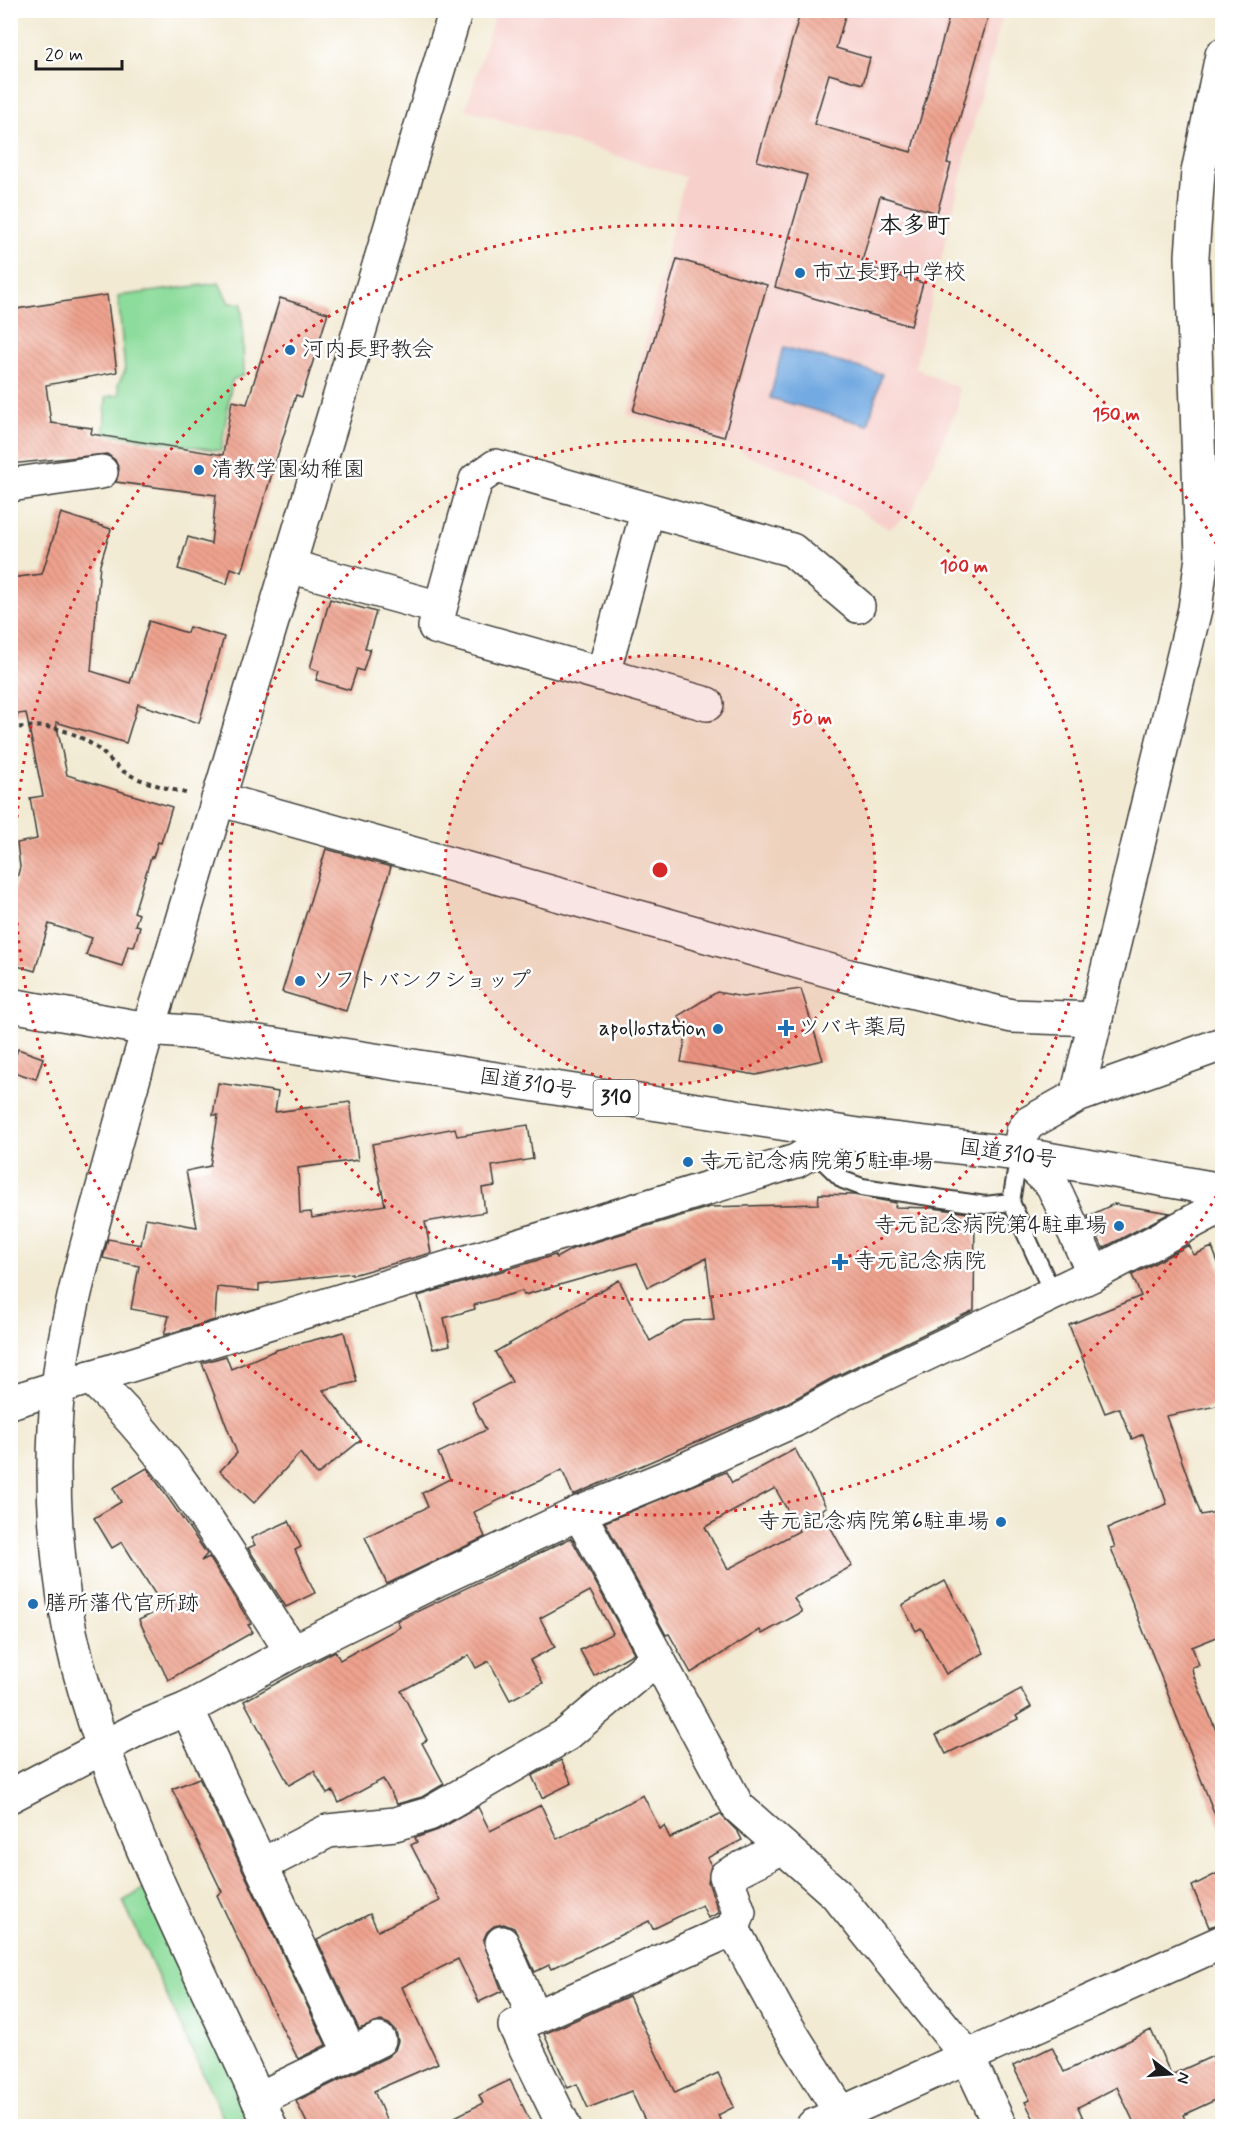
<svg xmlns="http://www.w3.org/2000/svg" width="1233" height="2137" viewBox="0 0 1233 2137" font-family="Mynerve,'Klee One',sans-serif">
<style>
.built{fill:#f7d0cc}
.park{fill:#8cdc9b;stroke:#547c5c;stroke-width:1.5}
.water{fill:#73aae2;stroke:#48637f;stroke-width:1.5}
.building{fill:url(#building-back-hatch);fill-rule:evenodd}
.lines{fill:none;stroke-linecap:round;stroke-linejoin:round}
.service-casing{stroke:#3c3b37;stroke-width:20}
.minor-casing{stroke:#3c3b37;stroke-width:36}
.tertiary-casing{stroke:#3c3b37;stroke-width:36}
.trunk-casing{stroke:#3c3b37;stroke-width:36}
.path{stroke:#3c3b37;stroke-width:4;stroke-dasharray:4.5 4.5;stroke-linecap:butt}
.service{stroke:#fff;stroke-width:16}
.minor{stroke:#fff;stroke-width:33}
.tertiary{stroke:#fff;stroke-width:33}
.trunk{stroke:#fff;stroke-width:33}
.ring{fill:none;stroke:#d62828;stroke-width:3;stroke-dasharray:3 6}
.poi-dot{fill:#1f6fb2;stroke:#fff;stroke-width:2}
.labels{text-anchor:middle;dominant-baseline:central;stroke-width:5;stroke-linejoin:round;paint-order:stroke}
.shield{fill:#fff;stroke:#606060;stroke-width:1.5}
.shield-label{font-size:21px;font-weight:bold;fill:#1c1c1c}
.poi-label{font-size:22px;fill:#1c1c1c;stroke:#fff;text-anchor:start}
.street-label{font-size:22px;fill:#1c1c1c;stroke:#fff}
.neighbourhood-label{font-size:24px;font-weight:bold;fill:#1c1c1c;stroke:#fff}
.centre{fill:#d62828;stroke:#fff;stroke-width:3}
.ring-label{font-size:18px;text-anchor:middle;font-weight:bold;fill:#d62828;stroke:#fff;stroke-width:5;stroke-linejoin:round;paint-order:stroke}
</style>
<defs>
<pattern id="building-back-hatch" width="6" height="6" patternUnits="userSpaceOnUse" patternTransform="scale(1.5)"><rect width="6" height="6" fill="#eea28e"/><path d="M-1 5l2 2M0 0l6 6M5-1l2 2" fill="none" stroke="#cc8b7a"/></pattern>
</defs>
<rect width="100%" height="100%" fill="#fff"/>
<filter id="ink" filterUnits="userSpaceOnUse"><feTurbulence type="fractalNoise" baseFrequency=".0167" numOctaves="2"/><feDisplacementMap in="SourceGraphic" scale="12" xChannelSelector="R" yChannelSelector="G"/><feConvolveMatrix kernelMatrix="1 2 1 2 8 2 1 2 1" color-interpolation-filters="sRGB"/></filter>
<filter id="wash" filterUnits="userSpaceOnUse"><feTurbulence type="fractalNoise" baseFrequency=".008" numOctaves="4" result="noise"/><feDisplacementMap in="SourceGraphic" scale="24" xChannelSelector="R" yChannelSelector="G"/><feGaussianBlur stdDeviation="1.35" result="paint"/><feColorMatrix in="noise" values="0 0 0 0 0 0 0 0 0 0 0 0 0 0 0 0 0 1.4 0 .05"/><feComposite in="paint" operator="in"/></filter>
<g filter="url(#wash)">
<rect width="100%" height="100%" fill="#f2ead3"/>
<polygon class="built" points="496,11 1004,11 979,101 915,368 958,388 958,405 912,512 889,529 804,477 748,456 738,448 628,415 685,177 466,109"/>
<g class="park">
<polygon points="219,283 229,303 242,303 244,375 232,380 221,451 104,433 106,397 120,394 118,384 125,371 118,296"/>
<polygon points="145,1888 265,2126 227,2126 123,1901"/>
</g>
<polygon class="water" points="783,347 882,374 868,425 770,398"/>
<g id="blocks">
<g class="building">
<polygon points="801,10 847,10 836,48 870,58 863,84 829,74 814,124 911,152 951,10 990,10 947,163 951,164 937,213 880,196 861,265 923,283 911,326 775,287 807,175 757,161"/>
<polygon points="677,259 767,285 724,437 633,411"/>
<polygon points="107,295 117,372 46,385 51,423 92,428 91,434 223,455 232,401 247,404 280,298 328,313 302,397 296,395 242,572 231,568 227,584 178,569 188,537 211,544 216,495 116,482 119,469 115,460 107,454 10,464 10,310"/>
<polygon points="61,513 111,529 100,565 91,671 130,683 149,621 187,633 189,627 224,637 199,723 138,704 126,743 56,722 67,775 172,807 161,843 158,842 153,857 151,857 134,912 139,914 135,925 140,926 134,947 128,946 122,966 86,955 92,938 49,924 35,971 10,964 10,903 20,867 17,843 37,839 30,798 43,796 26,713 10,715 10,578 42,574"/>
<polygon points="330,599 376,612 365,648 370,649 363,671 357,669 350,690 316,680 319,671 310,668"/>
<polygon points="326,849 391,867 346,1011 282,992"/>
<polygon points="801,989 823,1060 756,1075 681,1062 687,1030 678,1016 717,992 743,997"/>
<polygon points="18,1049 43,1058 36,1079 10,1071"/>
<polygon points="218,1083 278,1092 275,1112 350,1102 358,1160 298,1168 300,1213 311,1212 312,1218 385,1205 372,1144 455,1128 457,1136 528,1125 533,1159 492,1166 495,1186 482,1188 485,1212 425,1222 431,1253 352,1275 352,1273 259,1284 259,1291 217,1287 215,1320 164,1335 169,1316 131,1309 139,1266 103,1258 108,1239 141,1245 146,1218 197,1227 186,1171 210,1166 218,1115 213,1115"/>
<polygon points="819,1194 854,1195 896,1203 895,1207 933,1208 975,1214 974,1310 834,1377 787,1403 573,1495 562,1470 474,1512 485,1537 387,1584 365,1537 428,1507 422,1493 450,1479 438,1453 486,1430 472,1402 512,1382 495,1352 619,1280 650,1341 684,1321 714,1319 706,1258 648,1287 637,1263 524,1295 522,1291 474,1305 475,1309 444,1318 450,1345 433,1349 418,1296 555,1255 556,1258 572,1249 710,1207 818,1204"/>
<polygon points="1114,1204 1170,1213 1103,1248 1088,1216"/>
<polygon points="1189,1245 1194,1255 1212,1247 1222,1273 1222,1405 1166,1416 1201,1515 1222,1511 1222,1635 1192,1647 1199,1665 1192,1667 1193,1674 1217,1733 1222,1731 1222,1827 1220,1828 1111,1548 1115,1547 1108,1528 1167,1504 1143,1434 1132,1439 1119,1408 1105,1413 1069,1325 1141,1296 1132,1275"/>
<polygon points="344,1332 357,1382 323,1390 361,1440 317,1475 300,1453 254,1503 220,1471 237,1453 202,1363 226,1356 231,1369 276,1350"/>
<path d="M795 1449 826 1507 821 1510 852 1566 794 1598 802 1612 762 1634 760 1630 691 1673 669 1634 666 1635 605 1522 726 1472 732 1483ZM775 1488 799 1531 728 1569 705 1527Z"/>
<polygon points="147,1468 207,1554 201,1561 209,1557 251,1624 248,1625 253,1632 168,1680 139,1620 164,1608 122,1542 112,1548 94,1518 121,1502 113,1488"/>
<polygon points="289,1521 301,1547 295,1550 315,1593 286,1607 248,1548 255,1545 251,1538"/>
<polygon points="571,1538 634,1653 594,1676 580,1650 613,1633 590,1591 540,1618 555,1647 530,1660 543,1683 510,1700 489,1661 476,1668 469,1655 401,1691 427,1740 422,1743 444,1784 422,1797 397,1804 383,1779 339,1803 333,1791 327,1794 314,1771 289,1785 244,1701 335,1651 340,1660 400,1627 397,1621"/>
<polygon points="945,1581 984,1653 946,1674 921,1628 916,1631 902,1605"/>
<polygon points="1021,1689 1031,1707 1016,1716 1018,1719 946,1754 936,1735"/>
<polygon points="561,1760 572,1783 542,1798 532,1776"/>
<polygon points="199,1778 326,2045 298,2059 251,1967 217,1895 222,1892 172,1789"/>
<polygon points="643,1795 660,1829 664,1826 670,1838 720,1814 738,1832 742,1840 707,1858 711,1865 708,1882 719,1913 708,1918 702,1905 653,1929 649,1921 551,1969 549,1965 535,1972 514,1928 504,1924 494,1926 487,1932 483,1941 502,1991 479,2002 458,1959 402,1987 438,2063 374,2091 389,2127 309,2127 296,2101 387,2057 395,2050 398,2041 396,2031 389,2024 381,2021 359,2029 317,1940 370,1914 378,1931 440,1901 411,1845 417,1842 415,1838 438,1830 478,1807 490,1831 541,1805 557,1839"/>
<polygon points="1222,1871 1222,1923 1209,1927 1192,1886"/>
<polygon points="629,1996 675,2093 718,2073 734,2107 718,2115 723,2127 648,2127 631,2091 588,2108 577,2084 568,2088 544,2034"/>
<polygon points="1151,2030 1171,2075 1222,2052 1222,2097 1183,2115 1188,2127 1136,2127 1117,2087 1078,2107 1087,2127 1038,2127 1025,2102 1030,2100 1013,2066 1052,2047 1064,2072"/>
<polygon points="510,2080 533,2127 435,2127 483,2103 479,2095"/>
</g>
</g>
</g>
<g filter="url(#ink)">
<use href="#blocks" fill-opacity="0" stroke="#3c3b37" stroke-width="1.5"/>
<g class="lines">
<g class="service-casing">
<g id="service">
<polyline points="813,1151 843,1180 862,1187 985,1205 1011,1202 1019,1154"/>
<polyline points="1011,1202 1053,1294"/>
</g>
</g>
<g class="minor-casing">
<g id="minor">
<polyline points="10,485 101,472"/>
<polyline points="289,566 440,608"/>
<polyline points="603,674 648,509"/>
<polyline points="707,704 435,627 476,480 496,466 792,550 858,606"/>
<polyline points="218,799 849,976 1012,1016 1096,1019"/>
<polyline points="1077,1096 1195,609 1202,557 1192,256 1198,172 1222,55"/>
<polyline points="1094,1274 1052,1184 1019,1154 1023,1131 1029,1123 1077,1096 1222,1044"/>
<path d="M90 1377C174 1454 230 1558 292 1652"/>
<polyline points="10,1402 796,1161 813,1151 830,1131"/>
<polyline points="579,1513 738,1807 836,1894 967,2056 1000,2126"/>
<polyline points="187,1709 350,2053"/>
<polyline points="10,1796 140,1728 187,1709 292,1652 439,1579 579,1513 672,1475 795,1420 842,1394 1094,1274 1222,1206"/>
<polyline points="262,1865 328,1831 395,1824 429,1814 566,1735 657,1658"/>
<polyline points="733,1929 739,1912 726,1876 783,1847"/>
<polyline points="502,1943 534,2017"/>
<polyline points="258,2099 379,2040"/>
<polyline points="564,2126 515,2026 733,1929 778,2012 841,2113"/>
</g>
</g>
<g class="tertiary-casing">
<g id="tertiary">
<path d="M270 2126C204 1974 121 1827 78 1666 55 1577 49 1479 58 1388 65 1323 83 1260 100 1198 121 1121 142 1046 167 970L456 10"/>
<polyline points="813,2126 1222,1942"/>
</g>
</g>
<g class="trunk-casing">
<polyline id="trunk" points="10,1005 148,1029 200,1033 865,1136 1019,1154 1222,1190"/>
</g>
<path class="path" d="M10 729C46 722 74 729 102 752 109 758 115 766 123 771 142 783 168 788 189 794"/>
<use href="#service" class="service"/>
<use href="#minor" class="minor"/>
<use href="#tertiary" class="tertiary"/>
<use href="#trunk" class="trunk"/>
</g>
</g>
<circle cx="660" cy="870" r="215" fill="#d62828" fill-opacity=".12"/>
<g class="ring">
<circle cx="660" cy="870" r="215"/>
<circle cx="660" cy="870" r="430"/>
<path d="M1221 1188A645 645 0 1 1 1221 552"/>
</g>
<g class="poi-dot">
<circle cx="800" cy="273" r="6"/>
<circle cx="290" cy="350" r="6"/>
<circle cx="199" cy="470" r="6"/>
<circle cx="300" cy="981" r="6"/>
<path d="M783 1019h6v6h6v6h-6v6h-6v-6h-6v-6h6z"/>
<circle cx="718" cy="1029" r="6"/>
<circle cx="688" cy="1162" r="6"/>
<circle cx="1119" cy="1226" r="6"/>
<path d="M837 1253h6v6h6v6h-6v6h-6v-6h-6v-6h6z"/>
<circle cx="1001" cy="1522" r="6"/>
<circle cx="33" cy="1604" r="6"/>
</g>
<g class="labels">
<rect class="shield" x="593.5" y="1080" width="45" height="36" rx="4.5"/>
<g class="shield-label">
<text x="616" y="1098">310</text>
</g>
<g class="poi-label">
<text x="812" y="273">市立長野中学校</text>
<text x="302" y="350">河内長野教会</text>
<text x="211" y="470">清教学園幼稚園</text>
<text x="312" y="981">ソフトバンクショップ</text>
<text x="798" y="1028">ツバキ薬局</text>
<text x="706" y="1029" text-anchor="end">apollostation</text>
<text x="700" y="1162">寺元記念病院第5駐車場</text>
<text x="1107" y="1226" text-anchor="end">寺元記念病院第4駐車場</text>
<text x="854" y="1262">寺元記念病院</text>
<text x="989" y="1522" text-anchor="end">寺元記念病院第6駐車場</text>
<text x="45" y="1604">膳所藩代官所跡</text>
</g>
<g class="street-label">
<text transform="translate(528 1084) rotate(9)">国道310号</text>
<text transform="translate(1008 1154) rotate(8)">国道310号</text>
</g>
<g class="neighbourhood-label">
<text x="914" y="226">本多町</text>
</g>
</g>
<circle cx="660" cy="870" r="9" class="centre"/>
<g class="ring-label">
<text x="1116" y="420">150 m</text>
<text x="964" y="572">100 m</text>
<text x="812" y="724">50 m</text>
</g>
<rect width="1233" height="2137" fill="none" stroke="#fff" stroke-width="36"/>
<g transform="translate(1170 2074) rotate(107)" stroke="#ffffff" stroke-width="4.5" paint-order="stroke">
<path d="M0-4.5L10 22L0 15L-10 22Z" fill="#1c1c1c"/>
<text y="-9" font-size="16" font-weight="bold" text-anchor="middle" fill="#1c1c1c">N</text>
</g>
<path d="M36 60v9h86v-9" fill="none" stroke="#1c1c1c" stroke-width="3"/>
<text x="45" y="60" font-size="18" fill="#1c1c1c" stroke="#ffffff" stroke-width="4.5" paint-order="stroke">20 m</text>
</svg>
